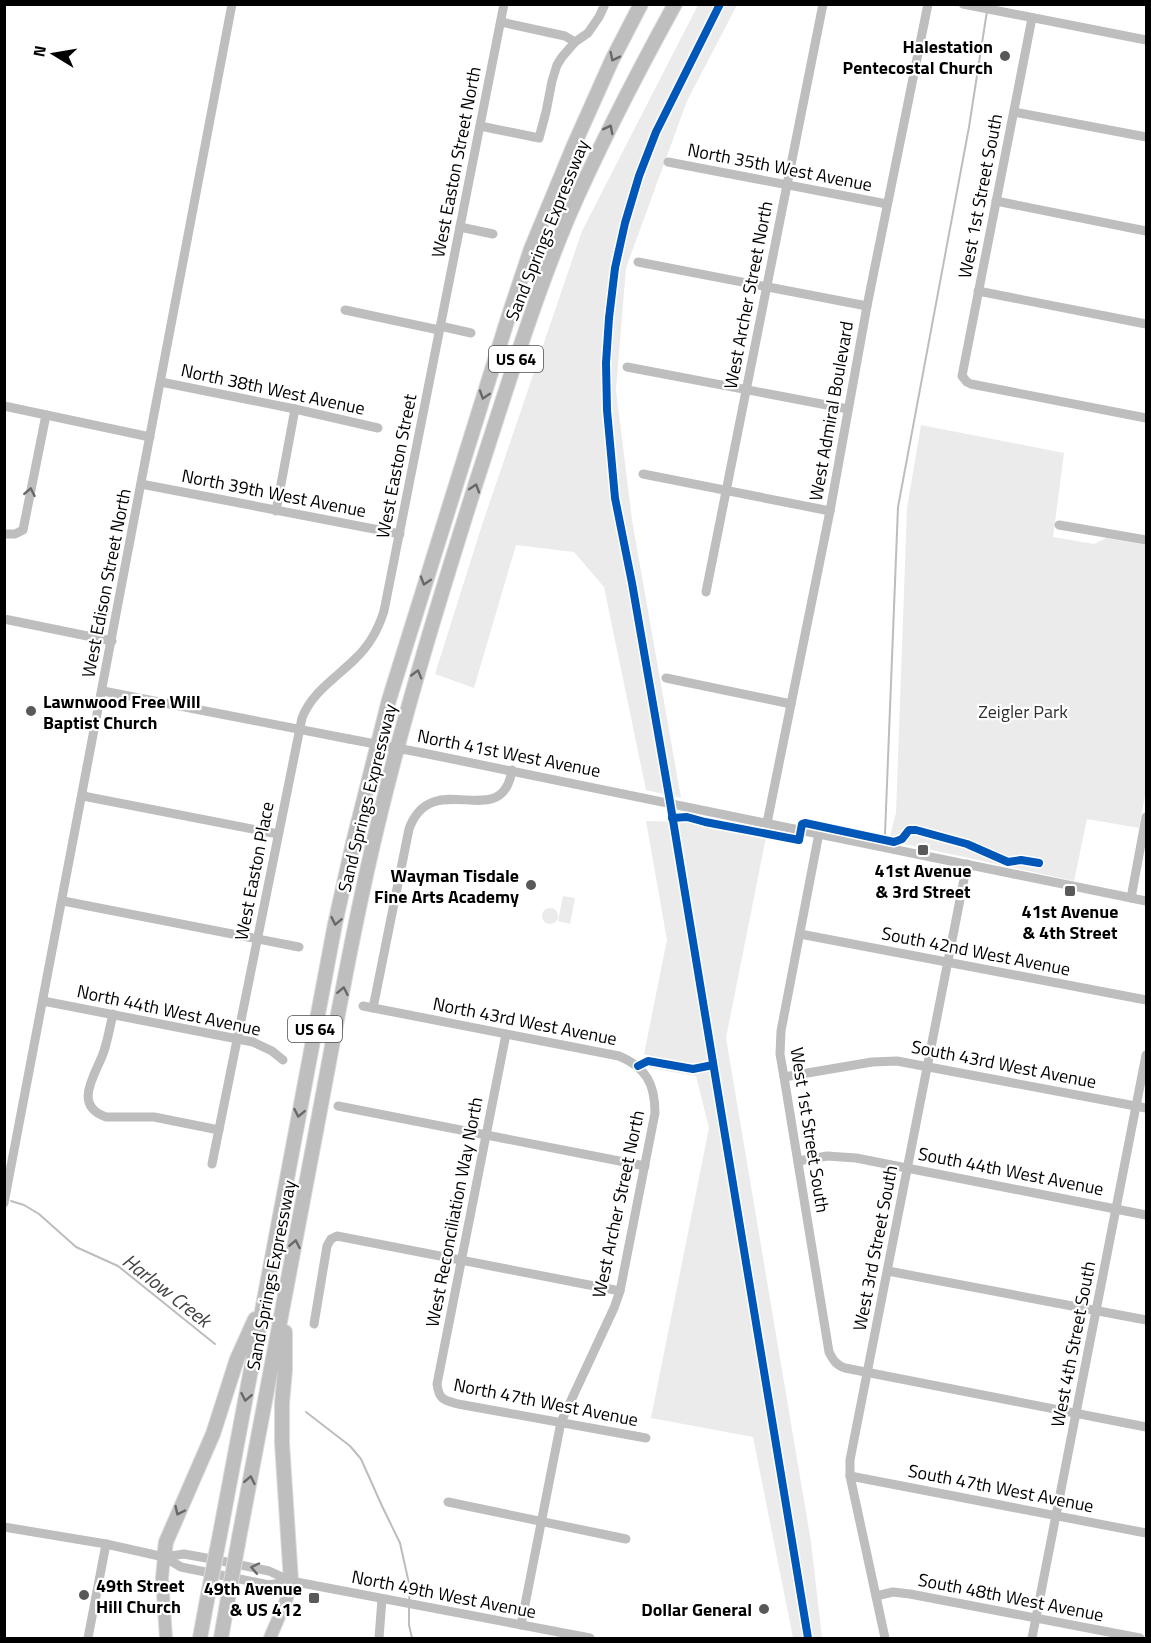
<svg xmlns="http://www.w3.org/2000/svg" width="1151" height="1643" viewBox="0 0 1151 1643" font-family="'Titillium Web',sans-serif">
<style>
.green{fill:#ebebeb}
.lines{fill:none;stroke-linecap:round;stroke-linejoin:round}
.stream{stroke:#bdbdbd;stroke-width:2}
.major-casing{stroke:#dbdbdb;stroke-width:14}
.highway-casing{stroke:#dbdbdb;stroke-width:16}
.minor{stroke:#bebebe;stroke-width:9}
.major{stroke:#bebebe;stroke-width:12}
.highway{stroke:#bebebe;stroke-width:14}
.highway-bridge-casing{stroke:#dbdbdb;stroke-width:16;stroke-linecap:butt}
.minor-bridge{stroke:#bebebe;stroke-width:9}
.highway-bridge{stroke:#bebebe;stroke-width:14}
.cycleway-casing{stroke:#fff;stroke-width:11}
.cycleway{stroke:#0057b8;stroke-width:8}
.oneway{stroke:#686868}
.poi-dot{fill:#595959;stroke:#fff;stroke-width:2}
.labels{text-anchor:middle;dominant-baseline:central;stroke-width:4.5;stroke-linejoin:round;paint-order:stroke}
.shield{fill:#fff;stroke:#4c4c4c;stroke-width:1.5}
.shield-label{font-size:16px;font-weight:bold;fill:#000}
.poi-label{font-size:18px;font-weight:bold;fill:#000;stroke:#fff;text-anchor:end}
.street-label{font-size:18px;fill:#000;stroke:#fff}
.park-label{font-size:18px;fill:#313131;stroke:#fff}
.water-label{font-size:20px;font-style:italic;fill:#424242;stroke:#fff}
</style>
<rect width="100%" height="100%" fill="#fff"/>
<g class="green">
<polygon points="698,5 737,5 687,101 626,268 616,390 632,520 681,798 646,790 604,587 574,552 516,545 474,688 435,674 482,525 582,231"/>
<polygon points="921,425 1064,453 1053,537 1094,544 1106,538 1146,545 1146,790 1139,828 1087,819 1074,881 900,843 890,836 896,813 907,508"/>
<polygon points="646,821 685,822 766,837 726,1038 811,1542 822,1638 793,1638 753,1437 651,1418 709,1128 696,1076 649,1068 651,1056 644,1054 667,940"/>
<polygon points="563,896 575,898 570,924 558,921"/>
<circle cx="550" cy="916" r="8"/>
</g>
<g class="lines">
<g class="stream">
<polyline points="885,834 898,507 969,127 987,11"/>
<polyline points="11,1201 24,1205 39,1214 76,1247 118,1266 215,1344"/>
<polyline points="306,1412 350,1446 361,1459 382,1506 400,1543 410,1588 409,1602"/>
<polyline points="409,1607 409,1625 412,1638"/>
</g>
<g class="major-casing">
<g id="major">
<polyline points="164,1557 162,1578 166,1638"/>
<polyline points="270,1638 287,1598 291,1581"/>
</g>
</g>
<g class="highway-casing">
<g id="highway">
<polyline points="285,1332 285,1370 282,1403 282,1443 291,1581"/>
<polyline points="220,1534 335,924 353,843 389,700 509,315 531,249 574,145 612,60 641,4"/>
<path d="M239 1538C264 1406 289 1274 314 1142 335 1032 354 920 381 811 408 701 441 594 475 486 504 397 531 307 567 220 599 146 636 75 675 4"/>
<polyline points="164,1557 166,1542 213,1434 237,1359 255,1319"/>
<polyline points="200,1638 207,1600"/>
<polyline points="221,1638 227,1604"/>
</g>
</g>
<g class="minor">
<polyline points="963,4 1146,40"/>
<polyline points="1032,18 962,376 967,382 971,384 1146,418"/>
<polyline points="501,22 565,36 575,42"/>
<polyline points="1014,112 1146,137"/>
<polyline points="480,126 539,138 546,112 552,81 557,65 562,57 575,42 588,33 599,17 605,4"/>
<polyline points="668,162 887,204"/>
<polyline points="996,201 1146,231"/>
<polyline points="460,227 493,234"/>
<polyline points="638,262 867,306"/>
<polyline points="978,291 1146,324"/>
<polyline points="345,310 439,330"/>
<polyline points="440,326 471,333"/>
<polyline points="627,367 848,409"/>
<polyline points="161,382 295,409 378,428"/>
<polyline points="4,406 150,437"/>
<polyline points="643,474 830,511"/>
<polyline points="141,484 400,534"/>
<polyline points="276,511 295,409"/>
<polyline points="1059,525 1146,540"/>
<polyline points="4,534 15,534 23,530 46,415"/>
<polyline points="706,592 823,4"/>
<polyline points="4,619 112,641"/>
<polyline points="666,678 791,704"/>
<polyline points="103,691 349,739"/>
<polyline points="423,753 1146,901"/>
<polyline points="83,796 278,834"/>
<polyline points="767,823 830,511 867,306 928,4"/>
<path d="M819 833 781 1031 780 1054 784 1077 829 1352C833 1360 836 1365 845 1368L1146 1427"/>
<polyline points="1131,898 1146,817"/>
<polyline points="63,901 299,947"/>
<polyline points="800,934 1146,1000"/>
<polyline points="43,1001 253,1042 272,1051 283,1060"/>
<path d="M363 1006 619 1056C646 1067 655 1084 655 1113L620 1291 614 1308 561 1422 521 1625"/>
<path d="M373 1008 409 829C432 765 502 835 512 770"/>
<path d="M113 1014C110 1026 108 1039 104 1051 97 1073 71 1105 106 1117H154L219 1130"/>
<path d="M506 1034 437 1384C439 1400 444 1400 458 1404L646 1438"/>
<polyline points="784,1077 872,1062 897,1061 1146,1108"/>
<polyline points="338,1106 645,1166"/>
<polyline points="798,1161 827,1156 856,1158 1146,1215"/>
<path d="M212 1164 302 718C312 692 336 678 355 659 369 646 378 630 384 611L504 4"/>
<polyline points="4,1203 232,4"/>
<polyline points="888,1271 1146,1320"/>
<polyline points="314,1324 327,1246 331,1239 337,1236 620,1291"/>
<polyline points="850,1476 1146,1533"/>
<polyline points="448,1502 626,1539"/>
<polyline points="4,1527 106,1544 164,1557 181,1567 269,1585 291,1581"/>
<polyline points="164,1557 184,1554 217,1560 269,1571 291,1581 590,1638"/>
<polyline points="876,1596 893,1592 910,1594 1140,1638"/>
<polyline points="88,1638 106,1544"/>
<polyline points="379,1638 382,1599"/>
<polyline points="885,1638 850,1476 850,1460 967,864"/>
<polyline points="1032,1638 1146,1055"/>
</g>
<use href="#major" class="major"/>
<use href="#highway" class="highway"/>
<g class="highway-bridge-casing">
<g id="highway-bridge">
<polyline points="207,1600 220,1534"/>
<polyline points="227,1604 239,1538"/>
</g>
</g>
<polyline class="minor-bridge" points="349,739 423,753"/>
<use href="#highway-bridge" class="highway-bridge"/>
<g class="cycleway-casing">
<g id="cycleway">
<polyline points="720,4 656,132 639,176 625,223 615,268 609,318 606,363 607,410 615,498 632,583 669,796 808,1638"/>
<polyline points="672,818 687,817 705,822 799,840 802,824 805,823 894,842 902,839 909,830 916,830 967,844 1008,862 1021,860 1039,863"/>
<polyline points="638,1066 648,1061 693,1069 713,1065"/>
</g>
</g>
<use href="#cycleway" class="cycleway"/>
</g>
<defs><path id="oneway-chevron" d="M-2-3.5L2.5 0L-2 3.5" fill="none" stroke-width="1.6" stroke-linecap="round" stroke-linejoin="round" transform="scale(1.5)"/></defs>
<g class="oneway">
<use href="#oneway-chevron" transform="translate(614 57) rotate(116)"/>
<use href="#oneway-chevron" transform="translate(609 129) rotate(-63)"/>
<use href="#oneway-chevron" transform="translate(484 395) rotate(108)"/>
<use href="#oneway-chevron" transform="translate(475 488) rotate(-72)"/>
<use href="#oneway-chevron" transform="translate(30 492) rotate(-79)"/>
<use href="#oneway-chevron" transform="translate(425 581) rotate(107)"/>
<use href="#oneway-chevron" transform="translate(417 674) rotate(-74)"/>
<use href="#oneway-chevron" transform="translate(336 921) rotate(102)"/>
<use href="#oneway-chevron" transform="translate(343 991) rotate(-79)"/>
<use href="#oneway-chevron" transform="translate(299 1113) rotate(101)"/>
<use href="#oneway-chevron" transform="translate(295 1244) rotate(-79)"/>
<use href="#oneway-chevron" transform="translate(246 1397) rotate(101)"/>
<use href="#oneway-chevron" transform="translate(250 1480) rotate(-79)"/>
<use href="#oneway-chevron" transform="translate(179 1511) rotate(115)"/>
<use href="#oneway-chevron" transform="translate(255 1568) rotate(-168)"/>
</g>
<g class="poi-dot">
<circle cx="1005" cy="56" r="6"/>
<circle cx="31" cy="711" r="6"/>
<rect x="917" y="844" width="12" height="12" rx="3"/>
<circle cx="531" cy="885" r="6"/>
<rect x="1064" y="885" width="12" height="12" rx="3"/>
<circle cx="84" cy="1595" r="6"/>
<rect x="308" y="1592" width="12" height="12" rx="3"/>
<circle cx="764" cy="1609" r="6"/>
</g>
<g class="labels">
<g class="shield">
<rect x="489" y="346" width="54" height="26" rx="4.5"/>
<rect x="288" y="1016" width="54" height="26" rx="4.5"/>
</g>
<g class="shield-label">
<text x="516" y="359">US 64</text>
<text x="315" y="1029">US 64</text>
</g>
<g class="poi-label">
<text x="993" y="46">Halestation<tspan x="993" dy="21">Pentecostal Church</tspan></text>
<text x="43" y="701" text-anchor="start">Lawnwood Free Will<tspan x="43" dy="21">Baptist Church</tspan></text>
<text x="923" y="870" text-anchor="middle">41st Avenue<tspan x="923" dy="21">&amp; 3rd Street</tspan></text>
<text x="519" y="875">Wayman Tisdale<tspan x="519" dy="21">Fine Arts Academy</tspan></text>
<text x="1070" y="911" text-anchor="middle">41st Avenue<tspan x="1070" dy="21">&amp; 4th Street</tspan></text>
<text x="96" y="1585" text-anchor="start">49th Street<tspan x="96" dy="21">Hill Church</tspan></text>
<text x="302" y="1588">49th Avenue<tspan x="302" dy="21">&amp; US 412</tspan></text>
<text x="752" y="1609">Dollar General</text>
</g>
<g class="street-label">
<text transform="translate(456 162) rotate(-79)">West Easton Street North</text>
<text transform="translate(780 167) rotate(11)">North 35th West Avenue</text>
<text transform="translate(980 196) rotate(-79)">West 1st Street South</text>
<text transform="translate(547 230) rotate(-68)">Sand Springs Expressway</text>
<text transform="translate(748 295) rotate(-79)">West Archer Street North</text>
<text transform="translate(273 389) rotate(12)">North 38th West Avenue</text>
<text transform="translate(831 411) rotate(-80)">West Admiral Boulevard</text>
<text transform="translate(396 466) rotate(-79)">West Easton Street</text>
<text transform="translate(274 493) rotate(11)">North 39th West Avenue</text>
<text transform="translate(106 583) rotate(-79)">West Edison Street North</text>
<text transform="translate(509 753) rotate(11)">North 41st West Avenue</text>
<text transform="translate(367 798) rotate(-76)">Sand Springs Expressway</text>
<text transform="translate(254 871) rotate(-79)">West Easton Place</text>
<text transform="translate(976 951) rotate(11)">South 42nd West Avenue</text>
<text transform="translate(169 1010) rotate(12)">North 44th West Avenue</text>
<text transform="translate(525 1021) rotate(11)">North 43rd West Avenue</text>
<text transform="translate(1004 1064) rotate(11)">South 43rd West Avenue</text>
<text transform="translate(810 1130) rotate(81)">West 1st Street South</text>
<text transform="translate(1011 1171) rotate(11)">South 44th West Avenue</text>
<text transform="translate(618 1204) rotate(-78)">West Archer Street North</text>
<text transform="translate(454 1212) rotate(-79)">West Reconciliation Way North</text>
<text transform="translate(875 1248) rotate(-79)">West 3rd Street South</text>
<text transform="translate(271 1275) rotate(-79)">Sand Springs Expressway</text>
<text transform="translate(1073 1344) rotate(-79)">West 4th Street South</text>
<text transform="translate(546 1402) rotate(11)">North 47th West Avenue</text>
<text transform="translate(1001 1488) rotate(11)">South 47th West Avenue</text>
<text transform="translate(444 1594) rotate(11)">North 49th West Avenue</text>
<text transform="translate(1011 1597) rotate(11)">South 48th West Avenue</text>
</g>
<g class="park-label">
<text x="1023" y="711">Zeigler Park</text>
</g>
<g class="water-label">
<text transform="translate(167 1290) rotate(38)">Harlow Creek</text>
</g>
</g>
<rect width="1151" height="1643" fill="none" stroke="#000000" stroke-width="12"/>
<g transform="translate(54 54) rotate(281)" stroke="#ffffff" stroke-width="4.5" paint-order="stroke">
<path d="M0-4.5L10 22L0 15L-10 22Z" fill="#000000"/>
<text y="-9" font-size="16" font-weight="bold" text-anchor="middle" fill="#000000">N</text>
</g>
</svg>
